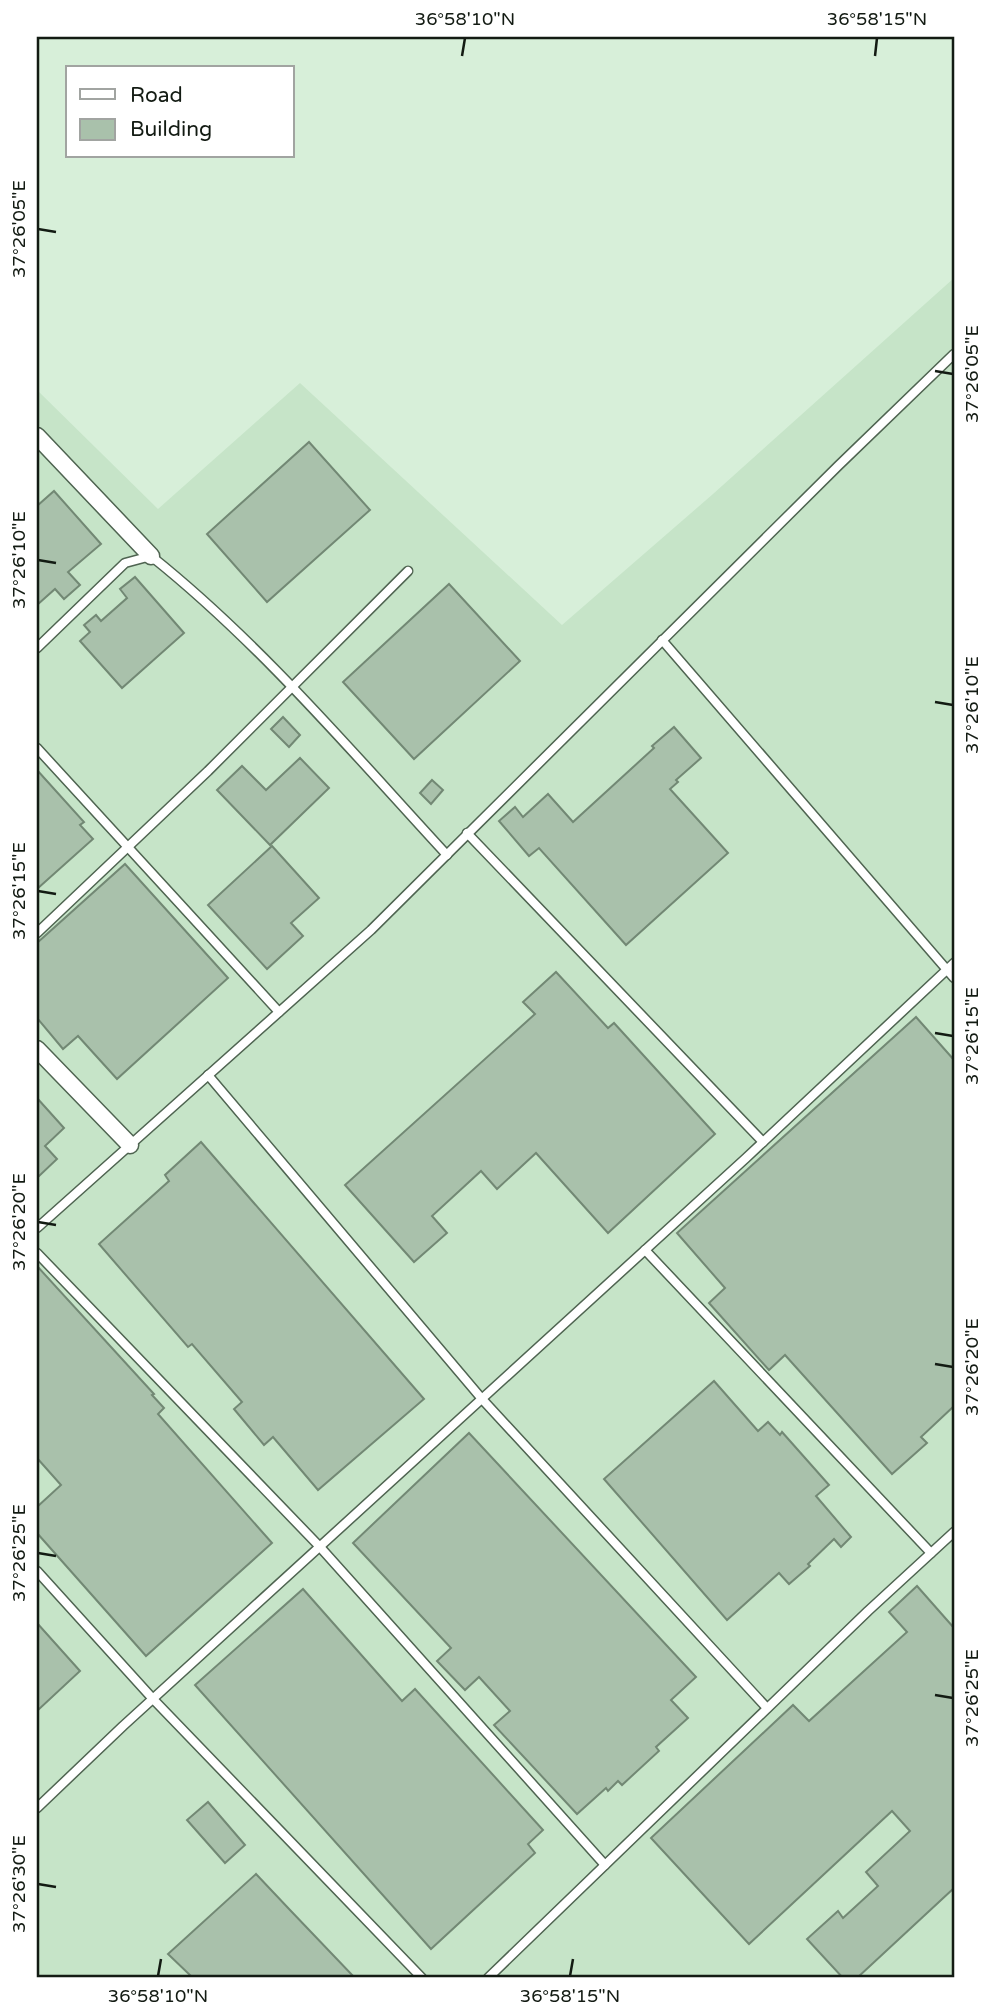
<svg xmlns="http://www.w3.org/2000/svg" width="991" height="2015" viewBox="0 0 991 2015" font-family="'Varela Round',sans-serif">
<style>
.built{fill:#c6e4c8}
.building{fill:#a9c1ab;stroke:#728874;stroke-width:2}
.lines{fill:none;stroke-linecap:round;stroke-linejoin:round}
.lane-casing{stroke:#4f6451;stroke-width:11}
.street-casing{stroke:#4f6451;stroke-width:19}
.lane{stroke:#fff;stroke-width:8}
.street{stroke:#fff;stroke-width:16}
.ticks{fill:none;stroke:#131b13;stroke-width:2.5}
.neatline{fill:none;stroke:#131b13;stroke-width:2.5}
.ticks-label{font-size:18px;text-anchor:middle;fill:#131b13}
</style>
<rect width="100%" height="100%" fill="#d7efd9"/>
<polygon class="built" points="954,278 954,1978 37,1978 37,390 158,509 300,383 562,625 713,494"/>
<g class="building">
<polygon points="309,442 370,510 267,602 207,534"/>
<polygon points="54,491 101,544 68,572 80,585 64,599 55,589 37,605 37,506"/>
<polygon points="135,577 184,633 122,688 80,641 90,632 84,625 96,615 101,621 127,598 120,589"/>
<polygon points="449,584 520,661 414,759 343,682"/>
<polygon points="283,717 300,735 289,747 271,729"/>
<polygon points="674,727 701,758 676,780 678,782 670,789 728,853 626,945 539,848 529,856 499,821 515,807 523,817 548,794 573,822 654,748 652,746"/>
<polygon points="300,758 329,788 270,845 217,790 242,766 266,790"/>
<polygon points="37,770 84,822 80,825 93,839 37,889"/>
<polygon points="432,780 443,790 431,804 420,793"/>
<polygon points="272,846 319,898 291,923 303,936 267,969 208,905"/>
<polygon points="125,864 228,978 117,1079 78,1036 63,1049 37,1018 37,943"/>
<polygon points="556,972 608,1028 614,1023 715,1134 608,1233 536,1153 497,1189 481,1171 432,1216 447,1233 414,1262 345,1185 535,1014 523,1002"/>
<polygon points="916,1017 954,1060 954,1406 921,1437 927,1443 892,1474 785,1355 769,1370 709,1303 725,1288 677,1233"/>
<polygon points="37,1098 64,1128 45,1146 57,1159 37,1178"/>
<polygon points="201,1142 424,1399 318,1490 273,1437 264,1445 234,1409 242,1402 192,1344 188,1347 99,1244 169,1181 165,1175"/>
<polygon points="37,1266 154,1394 152,1395 164,1408 158,1414 272,1543 146,1656 37,1533 37,1507 61,1485 37,1458"/>
<polygon points="714,1381 758,1431 768,1422 780,1435 782,1432 829,1485 816,1496 851,1537 841,1547 834,1539 808,1564 810,1566 789,1584 779,1573 727,1620 604,1479"/>
<polygon points="469,1433 696,1677 671,1700 688,1718 656,1747 659,1751 622,1785 618,1781 608,1791 606,1788 577,1814 494,1725 510,1711 479,1677 465,1690 437,1661 451,1648 353,1543"/>
<polygon points="917,1586 954,1628 954,1888 857,1978 843,1978 807,1939 838,1911 843,1918 878,1886 866,1872 910,1831 892,1811 749,1944 651,1838 793,1705 809,1721 907,1632 889,1612"/>
<polygon points="303,1589 402,1701 415,1689 543,1830 528,1844 535,1853 431,1949 195,1685"/>
<polygon points="37,1623 80,1671 37,1711"/>
<polygon points="208,1802 245,1845 225,1863 187,1820"/>
<polygon points="256,1874 290,1910 355,1978 193,1978 168,1954"/>
</g>
<g class="lines">
<g class="lane-casing">
<g id="lane">
<polyline points="662,640 954,978"/>
<path d="M37 648 125 563 151 556C260 643 352 752 447 855"/>
<polyline points="37,748 279,1012"/>
<polyline points="467,833 763,1142"/>
<polyline points="37,933 208,771 408,571"/>
<polyline points="208,1075 482,1399 767,1708"/>
<polyline points="37,1228 371,930 838,466 954,354"/>
<polyline points="645,1250 931,1553"/>
<polyline points="37,1253 320,1547 605,1865"/>
<polyline points="37,1571 153,1699 422,1978"/>
<polyline points="37,1808 123,1726 746,1158 954,963"/>
<polyline points="488,1978 868,1611 954,1532"/>
</g>
</g>
<g class="street-casing">
<g id="street">
<polyline points="37,436 151,556"/>
<polyline points="37,1049 130,1145"/>
</g>
</g>
<use href="#lane" class="lane"/>
<use href="#street" class="street"/>
</g>
<path class="ticks" d="M462 56 465 38M875 56 877 38M38 229 56 232M935 371 953 374M38 560 56 563M935 702 953 705M38 891 56 894M935 1033 953 1036M38 1222 56 1225M935 1364 953 1367M38 1553 56 1556M935 1695 953 1698M38 1884 56 1887M158 1976 161 1959M570 1976 573 1959"/>
<rect width="991" height="2015" fill="none" stroke="#ffffff" stroke-width="77"/>
<rect x="66" y="66" width="228" height="91" fill="#ffffff" stroke="#a1a4a1" stroke-width="2"/>
<rect x="80" y="89" width="35" height="10" fill="#ffffff" stroke="#a1a4a1" stroke-width="2"/>
<text x="130" y="102" font-size="21" fill="#131b13">Road</text>
<rect x="80" y="119" width="35" height="21" fill="#a9c1ab" stroke="#a1a4a1" stroke-width="2"/>
<text x="130" y="136" font-size="21" fill="#131b13">Building</text>
<rect x="38" y="38" width="915" height="1938" class="neatline"/>
<g class="ticks-label">
<text x="465" y="25">36°58'10"N</text>
<text x="877" y="25">36°58'15"N</text>
<text transform="translate(19 229) rotate(-90)" y="6">37°26'05"E</text>
<text transform="translate(972 374) rotate(-90)" y="6">37°26'05"E</text>
<text transform="translate(19 560) rotate(-90)" y="6">37°26'10"E</text>
<text transform="translate(972 705) rotate(-90)" y="6">37°26'10"E</text>
<text transform="translate(19 891) rotate(-90)" y="6">37°26'15"E</text>
<text transform="translate(972 1036) rotate(-90)" y="6">37°26'15"E</text>
<text transform="translate(19 1222) rotate(-90)" y="6">37°26'20"E</text>
<text transform="translate(972 1367) rotate(-90)" y="6">37°26'20"E</text>
<text transform="translate(19 1553) rotate(-90)" y="6">37°26'25"E</text>
<text transform="translate(972 1698) rotate(-90)" y="6">37°26'25"E</text>
<text transform="translate(19 1884) rotate(-90)" y="6">37°26'30"E</text>
<text x="158" y="2002">36°58'10"N</text>
<text x="570" y="2002">36°58'15"N</text>
</g>
</svg>
